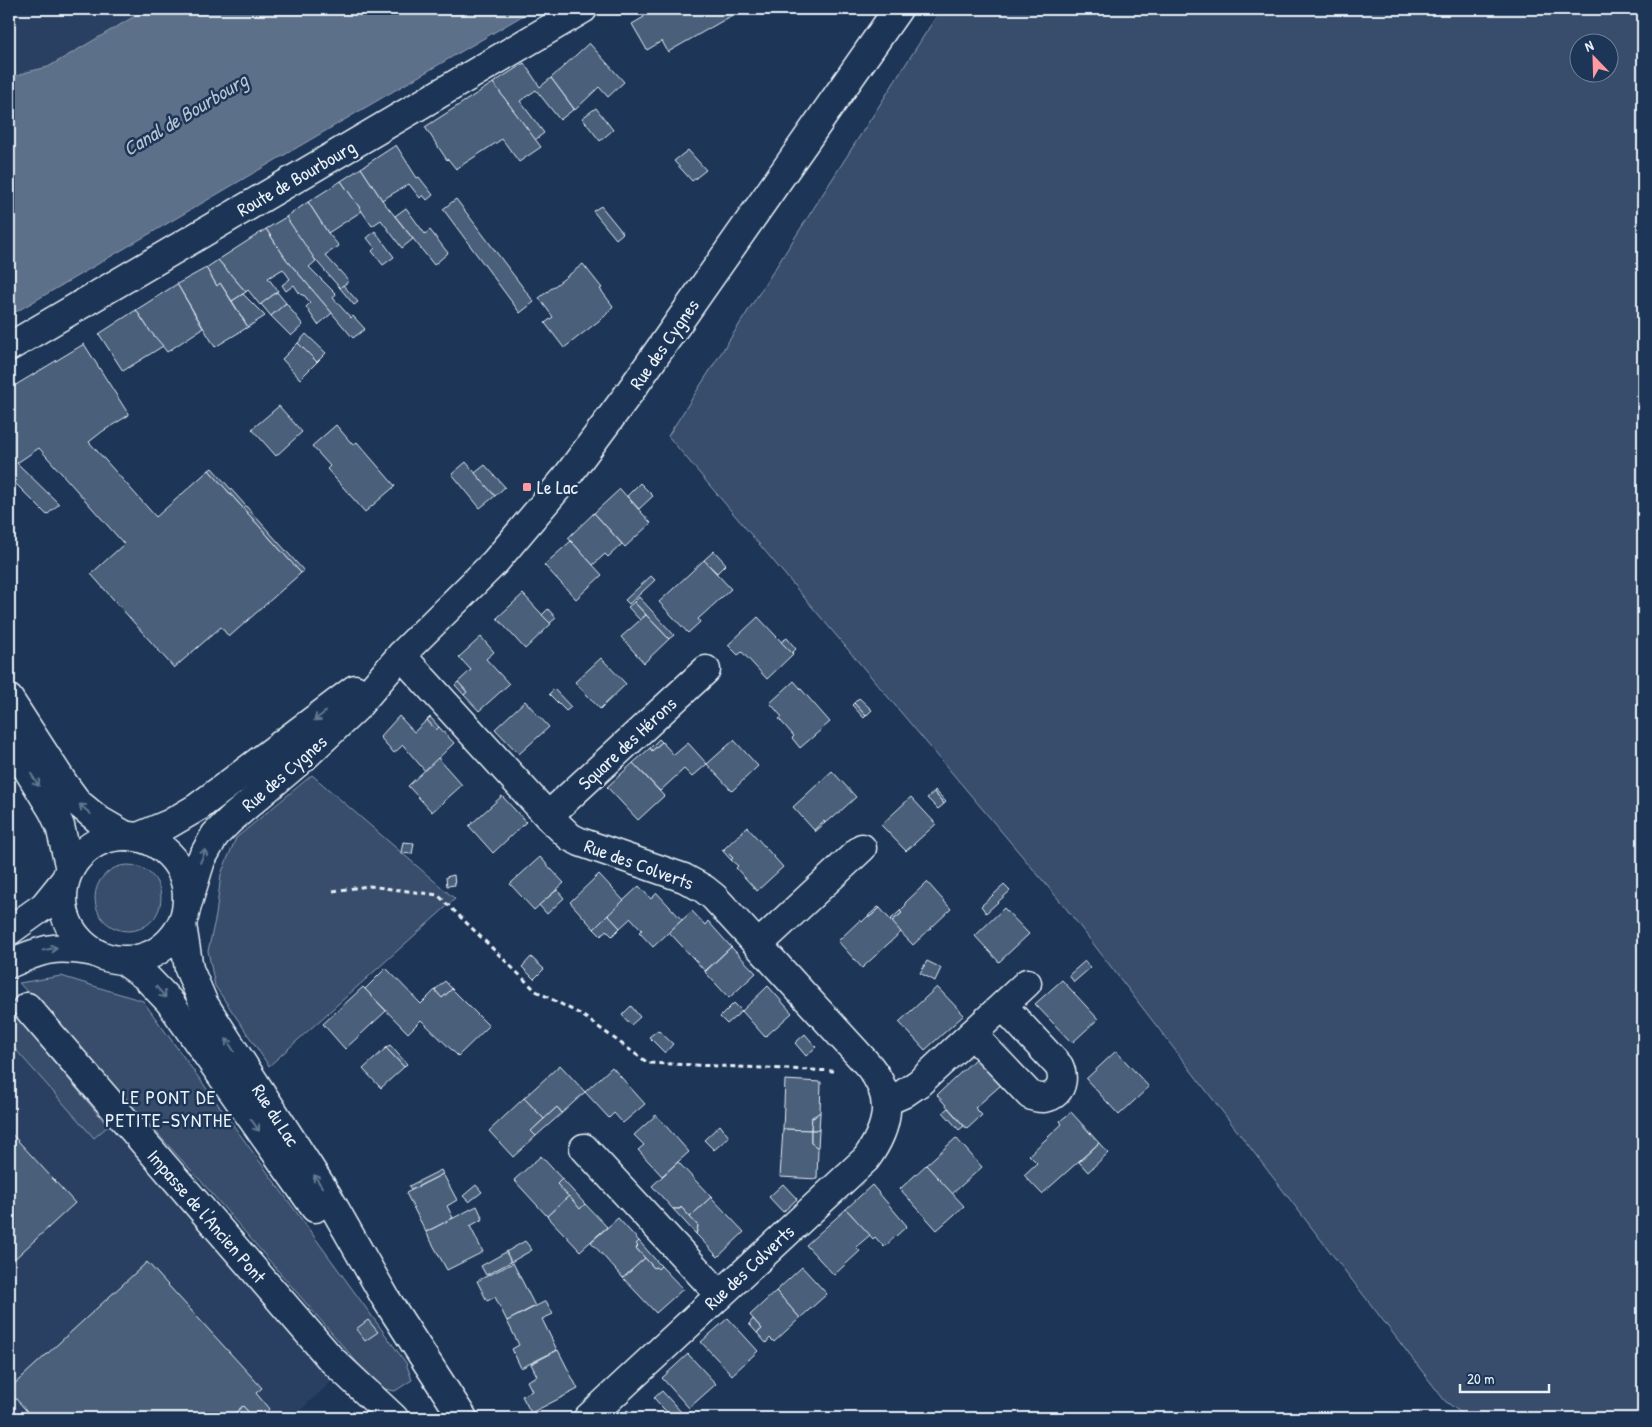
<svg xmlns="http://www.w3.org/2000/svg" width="1652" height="1427" viewBox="0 0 1652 1427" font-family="'Patrick Hand',sans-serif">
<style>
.built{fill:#2a4162}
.green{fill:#374d6c;stroke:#909fb2;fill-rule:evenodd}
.water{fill:#5d7089;stroke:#95a4b5}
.building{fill:#495e7a;stroke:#e8f1f8}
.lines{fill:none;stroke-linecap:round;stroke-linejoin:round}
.minor-casing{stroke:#e8f1f8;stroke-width:31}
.tertiary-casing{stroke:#e8f1f8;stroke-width:31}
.secondary-casing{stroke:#e8f1f8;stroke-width:31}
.path{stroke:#e8f1f8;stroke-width:3;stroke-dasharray:5 4;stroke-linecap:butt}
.minor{stroke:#1d3557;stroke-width:28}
.tertiary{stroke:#1d3557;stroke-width:28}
.secondary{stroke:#1d3557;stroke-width:28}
.oneway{stroke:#64778f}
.poi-dot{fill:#ff9aa2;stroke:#1d3557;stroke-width:2}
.labels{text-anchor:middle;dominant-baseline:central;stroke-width:5;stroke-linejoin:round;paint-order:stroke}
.street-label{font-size:19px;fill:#e8f1f8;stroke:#1d3557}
.poi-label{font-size:19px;fill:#e8f1f8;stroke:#1d3557;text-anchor:start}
.water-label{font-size:20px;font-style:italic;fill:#b7c4d1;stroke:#1d3557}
.neighbourhood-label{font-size:20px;letter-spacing:1px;fill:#e8f1f8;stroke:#1d3557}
</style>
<rect width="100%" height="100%" fill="#1d3557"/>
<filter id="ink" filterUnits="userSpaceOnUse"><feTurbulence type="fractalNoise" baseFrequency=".02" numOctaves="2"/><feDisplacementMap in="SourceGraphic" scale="10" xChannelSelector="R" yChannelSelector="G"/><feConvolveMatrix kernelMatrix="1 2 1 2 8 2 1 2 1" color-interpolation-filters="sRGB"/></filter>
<g filter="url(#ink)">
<g class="built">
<polygon points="9,9 147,9 48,67 27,72 9,79"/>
<polygon points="9,1007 332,1381 292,1418 9,1418"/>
</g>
<g class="green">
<path d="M941 9H1643V1418H1468L1445 1401 1065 907 668 436ZM1610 42V72H1580V42Z"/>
<polygon points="312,775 455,899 269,1066 215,986 208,951 216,915 221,874 236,838"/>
<circle cx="128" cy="898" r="33"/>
<polygon points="61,976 143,1001 406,1363 412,1380 395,1391 379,1388 201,1181 19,983"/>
<polygon points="9,1008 108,1126 94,1138 9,1042"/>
</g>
<polygon class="water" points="147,9 534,9 9,316 9,79 27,72 48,67"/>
<g class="building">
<polygon points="639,9 727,9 731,16 668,52 662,41 647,50 632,24 644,17"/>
<polygon points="589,43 624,82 608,97 599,87 575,110 551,78"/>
<polygon points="524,63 540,87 551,78 574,109 560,120 536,90 520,101 544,133 535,140 493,83"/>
<polygon points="493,83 541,147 519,162 502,139 456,169 448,159 447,160 425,127"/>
<polygon points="596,108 613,130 600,141 582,118"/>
<polygon points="396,145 417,178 419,177 433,195 427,200 423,195 420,198 409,184 382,200 361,168"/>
<polygon points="688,150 706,170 692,181 674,161"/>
<polygon points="361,168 382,200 413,239 402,248 381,220 372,226 341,181"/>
<polygon points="341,181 362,211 328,233 308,202"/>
<polygon points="456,199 534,302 520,313 443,209"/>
<polygon points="308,202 328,233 339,246 325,255 349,281 340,288 305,248 286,217"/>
<polygon points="601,206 623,233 616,239 593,211"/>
<polygon points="406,208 425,234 430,230 448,253 434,265 395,216"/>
<polygon points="286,217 316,261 309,267 336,294 333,298 351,318 353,316 365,329 353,338 286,259 266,229"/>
<polygon points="266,229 286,259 332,313 318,325 306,307 310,303 305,296 300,294 294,285 286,291 282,285 290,279 283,269 268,278 278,291 260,305 248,290 246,292 218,260"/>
<polygon points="375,231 394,257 383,265 372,251 375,248 367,238"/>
<polygon points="218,260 246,292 232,301 220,283 217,286 206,268"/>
<polygon points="583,264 602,288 600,289 613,306 605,316 564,348 545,323 553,317 539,298"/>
<polygon points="206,268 217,286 220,283 248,327 215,347 177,284"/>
<polygon points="177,284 203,328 167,352 150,331 136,310"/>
<polygon points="343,285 358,302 354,305 340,288"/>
<polygon points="277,292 286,303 271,316 261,304"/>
<polygon points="243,294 265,316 248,327 232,301"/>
<polygon points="286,303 303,325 291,336 271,316"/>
<polygon points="136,310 150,331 163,346 123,371 99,334"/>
<polygon points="306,334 326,353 317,362 298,343"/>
<polygon points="298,343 317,362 300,379 282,359"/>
<polygon points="84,344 129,415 103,431 89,442 156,517 209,470 301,573 229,637 221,627 174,668 91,574 124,544 39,448 17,463 59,504 47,515 9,477 9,389"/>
<polygon points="279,406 302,432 276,456 252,429"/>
<polygon points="336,425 353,445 357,442 395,486 365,512 327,469 330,466 312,446"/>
<polygon points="466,462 495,496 480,508 452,474"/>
<polygon points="485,465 505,487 495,496 475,473"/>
<polygon points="212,468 304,571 301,573 209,470"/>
<polygon points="640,483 653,496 639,509 627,496"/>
<polygon points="620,489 651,523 625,547 594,513"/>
<polygon points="594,513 622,544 608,557 605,554 593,565 568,538"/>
<polygon points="571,541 602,575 576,599 544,565"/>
<polygon points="714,551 726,564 717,573 704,560"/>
<polygon points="704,560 731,589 698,619 700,622 688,633 659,602"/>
<polygon points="651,576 655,580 629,604 625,600"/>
<polygon points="523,594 551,624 525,649 497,618"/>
<polygon points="639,597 674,635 669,639 634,602"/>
<polygon points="634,602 646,615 640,620 628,607"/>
<polygon points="548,609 556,618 550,623 542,615"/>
<polygon points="646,615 669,639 644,663 621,637"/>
<polygon points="758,617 793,654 767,679 742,652 738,655 728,645"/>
<polygon points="481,637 494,652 486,659 509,684 479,711 464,695 467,692 458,682 471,670 459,657"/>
<polygon points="787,638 796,649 792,653 781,642"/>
<polygon points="601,658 626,684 600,709 575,682"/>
<polygon points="794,681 830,722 800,748 792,738 794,736 779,719 782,717 770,703"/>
<polygon points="458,682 467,692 464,695 455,685"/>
<polygon points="554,689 571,707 566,711 549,694"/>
<polygon points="859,698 872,710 866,716 854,703"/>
<polygon points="525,701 549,727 519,754 495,729"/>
<polygon points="854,703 866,716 864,718 852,705"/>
<polygon points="399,716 414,732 427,720 436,730 439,727 454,743 425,771 403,745 394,753 380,737"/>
<polygon points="430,717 439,727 436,730 427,720"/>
<polygon points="659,739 662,742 652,751 650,748"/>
<polygon points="734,740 758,766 732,791 707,764"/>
<polygon points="662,742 674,755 688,743 707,764 692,777 684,769 660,791 633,763 650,748 652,751"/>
<polygon points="438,758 462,785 432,812 408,786"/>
<polygon points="633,763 664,796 638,820 607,787"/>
<polygon points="832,771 856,797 833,818 832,817 825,823 824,821 814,830 793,807"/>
<polygon points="935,790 946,802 944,804 934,792"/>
<polygon points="934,792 944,804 938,809 927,798"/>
<polygon points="502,796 526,822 493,853 469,826"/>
<polygon points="911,797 936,824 906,851 881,825"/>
<polygon points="824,821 825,823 815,832 814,830"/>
<polygon points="747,827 783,867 757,891 736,868 738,866 731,860 733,858 724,849"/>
<polygon points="403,842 414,843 412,854 401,853"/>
<polygon points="724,849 733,858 731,860 722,850"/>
<polygon points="540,857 564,883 534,910 510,884"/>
<polygon points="599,874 624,901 594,929 570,902"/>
<polygon points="454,875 455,885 447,886 446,877"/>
<polygon points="927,882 951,909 913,945 891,922 902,913 900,911 906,905 905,903"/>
<polygon points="1004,885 1010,891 986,913 981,906"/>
<polygon points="639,886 651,899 657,893 682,920 653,947 639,932 642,930 631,918 620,928 608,915"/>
<polygon points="557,890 564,898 547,914 539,905"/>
<polygon points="878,907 880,908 870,917 868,916"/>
<polygon points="880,908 901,932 862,968 838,941 860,920 862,922 868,916 870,917"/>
<polygon points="1004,908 1029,934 999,962 975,936"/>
<polygon points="692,911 705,925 708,921 731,947 705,971 669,932"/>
<polygon points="900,911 902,913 891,922 890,920"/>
<polygon points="608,915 620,928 612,936 606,930 601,936 594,929"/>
<polygon points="731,947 756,973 729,998 705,972"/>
<polygon points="531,957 544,969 534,979 522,967"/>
<polygon points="927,961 941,968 935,981 920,973"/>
<polygon points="1085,961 1090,968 1074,982 1069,975"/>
<polygon points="386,968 421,1004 435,990 442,998 452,989 489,1026 458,1056 421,1020 408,1033 365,989"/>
<polygon points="1062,980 1098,1019 1072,1043 1035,1004"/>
<polygon points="445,981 452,989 442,998 435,990"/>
<polygon points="768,986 792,1013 765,1037 742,1011"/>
<polygon points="363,987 386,1011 345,1049 323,1024"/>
<polygon points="937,987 964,1015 925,1050 899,1022"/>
<polygon points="734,1003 742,1011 727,1024 720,1017"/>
<polygon points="631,1006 640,1017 631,1025 622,1015"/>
<polygon points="658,1030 673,1044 665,1053 649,1037"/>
<polygon points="805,1034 816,1047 806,1056 795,1043"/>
<polygon points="390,1045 407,1064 404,1067 386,1048"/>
<polygon points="386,1048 404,1067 381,1088 363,1069"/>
<polygon points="1116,1051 1149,1087 1119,1115 1086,1079"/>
<polygon points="976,1058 1001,1085 975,1108 982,1115 967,1129 937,1095"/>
<polygon points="560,1065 585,1092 562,1113 557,1107 544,1119 524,1098"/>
<polygon points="612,1067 645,1104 623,1123 614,1113 609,1118 585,1092"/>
<polygon points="785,1080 821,1082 820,1113 812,1117 811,1130 783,1129"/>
<polygon points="524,1098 544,1119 531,1131 536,1136 513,1157 489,1131"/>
<polygon points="557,1107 562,1113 536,1136 531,1131"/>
<polygon points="948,1108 964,1126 959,1130 943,1112"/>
<polygon points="1071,1112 1099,1143 1042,1194 1024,1175 1037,1163 1029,1155 1062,1124 1060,1121"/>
<polygon points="818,1113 820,1113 819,1130 811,1130 812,1117 814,1118"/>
<polygon points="656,1115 689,1152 662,1176 638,1150 644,1145 634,1135"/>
<polygon points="720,1125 729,1137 714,1150 704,1140"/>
<polygon points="783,1129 811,1130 811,1143 818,1148 817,1179 780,1177"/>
<polygon points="811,1130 819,1130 818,1148 811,1143"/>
<polygon points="9,1131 75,1203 9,1264"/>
<polygon points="956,1138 982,1167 952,1194 926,1165"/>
<polygon points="1099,1143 1108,1153 1088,1172 1079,1162"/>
<polygon points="541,1156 562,1179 557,1184 569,1196 547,1216 514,1180"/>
<polygon points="678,1162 711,1197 690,1217 681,1207 680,1209 673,1209 652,1186"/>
<polygon points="926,1165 964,1206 937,1230 900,1189"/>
<polygon points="441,1170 443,1174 411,1190 409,1186"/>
<polygon points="443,1174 457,1200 447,1206 453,1218 426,1232 406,1193"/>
<polygon points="562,1179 585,1204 580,1209 557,1184"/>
<polygon points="783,1184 797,1199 783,1212 769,1197"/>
<polygon points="476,1185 482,1192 469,1202 463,1196"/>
<polygon points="872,1185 907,1226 884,1247 875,1237 873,1239 846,1209"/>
<polygon points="569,1196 580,1209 585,1204 607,1227 580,1251 547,1216"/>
<polygon points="711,1197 744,1232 718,1257 696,1234 698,1226 690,1217"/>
<polygon points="477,1206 483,1219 470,1226 483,1252 447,1270 426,1232"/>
<polygon points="681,1207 698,1226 696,1234 673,1209 680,1209"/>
<polygon points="846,1209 870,1235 856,1247 860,1251 834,1275 806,1245"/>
<polygon points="618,1218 639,1241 636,1244 638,1246 636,1248 645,1258 623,1278 591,1242"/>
<polygon points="525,1241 532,1250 511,1262 506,1252"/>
<polygon points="639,1241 661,1266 658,1269 656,1267 654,1268 636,1248 638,1246 636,1244"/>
<polygon points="506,1252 511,1262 486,1275 481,1266"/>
<polygon points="645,1258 654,1268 656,1267 658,1269 661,1266 683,1289 656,1313 623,1278"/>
<polygon points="147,1262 262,1388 256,1393 269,1409 262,1418 254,1418 243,1406 229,1418 33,1418 9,1391 9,1389"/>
<polygon points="513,1263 535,1306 507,1321 495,1297 487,1301 477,1281"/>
<polygon points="802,1267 827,1294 800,1318 776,1291"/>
<polygon points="776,1291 800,1318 774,1342 770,1338 766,1343 757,1333 762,1329 750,1315"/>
<polygon points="546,1301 553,1314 542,1319 557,1350 521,1368 512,1349 519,1345 507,1321"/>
<polygon points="728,1318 758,1351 732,1375 701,1342"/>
<polygon points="753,1319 762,1329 757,1333 749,1324"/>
<polygon points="368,1320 378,1332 365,1341 356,1329"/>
<polygon points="558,1350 578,1389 531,1413 522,1396 532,1391 527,1381 537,1376 531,1364"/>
<polygon points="688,1354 716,1384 689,1408 662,1378"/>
<polygon points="662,1391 682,1413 677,1418 672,1418 654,1398"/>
<polygon points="243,1406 254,1418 229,1418"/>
<polygon points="627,1410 638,1418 621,1418"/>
<polygon points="682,1413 687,1418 677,1418"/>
</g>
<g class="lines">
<g class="minor-casing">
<g id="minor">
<polyline points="9,347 583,9"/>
<path d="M401 655 548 816 570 837 580 842 684 878 704 889 714 897 869 1066C895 1098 889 1127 866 1159L588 1418"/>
<polyline points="548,816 706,670"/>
<polyline points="758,945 862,848"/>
<polyline points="27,1007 331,1359 394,1418"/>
<path d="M972 1034 1030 1095C1051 1105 1069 1088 1059 1066L1003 1006"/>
<polyline points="887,1101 903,1094 919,1083 1027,983"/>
<polyline points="584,1148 720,1295"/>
</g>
</g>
<g class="tertiary-casing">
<g id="tertiary">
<polyline points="9,699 64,784 78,803 100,821 126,836"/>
<polyline points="9,739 53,811 60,826 70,869"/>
<polyline points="182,925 189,969 204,1004 327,1195 386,1299 463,1418"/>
<polyline points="124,961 145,976 169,1001 315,1208"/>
</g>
</g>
<g class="secondary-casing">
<g id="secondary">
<circle cx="125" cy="898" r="62"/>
<polyline points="138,837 169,824 198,807 355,689"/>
<polyline points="188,902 201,860 215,835 230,820 302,759 356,708 401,655 495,562 565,479 629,393 898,9"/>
<polyline points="9,931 44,906 65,880"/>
<path d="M9 964C44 948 56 945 94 952"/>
</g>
</g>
<polyline class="path" points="333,891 369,886 438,895 536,991 582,1015 648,1063 834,1071"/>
<use href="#minor" class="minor"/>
<use href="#tertiary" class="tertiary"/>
<use href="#secondary" class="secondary"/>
</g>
<defs><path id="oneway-shaft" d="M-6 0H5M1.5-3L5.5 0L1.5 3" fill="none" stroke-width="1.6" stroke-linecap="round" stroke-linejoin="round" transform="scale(1.25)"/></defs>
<g class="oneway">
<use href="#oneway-shaft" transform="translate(320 716) rotate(143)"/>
<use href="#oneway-shaft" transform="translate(35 780) rotate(58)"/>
<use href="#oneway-shaft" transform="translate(85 809) rotate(-139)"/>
<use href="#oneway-shaft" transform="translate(203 856) rotate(-67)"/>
<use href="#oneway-shaft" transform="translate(50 949) rotate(-11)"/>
<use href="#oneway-shaft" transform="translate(161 992) rotate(49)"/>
<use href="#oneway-shaft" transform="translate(230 1045) rotate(-123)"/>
<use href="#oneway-shaft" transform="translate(255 1125) rotate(55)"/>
<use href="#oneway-shaft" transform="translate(318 1181) rotate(-123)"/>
</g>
</g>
<rect class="poi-dot" x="522" y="482" width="10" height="10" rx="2.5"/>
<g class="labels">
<g class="street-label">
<text transform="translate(296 178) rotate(-30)">Route de Bourbourg</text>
<text transform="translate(664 344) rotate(-55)">Rue des Cygnes</text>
<text transform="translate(627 743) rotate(-43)">Square des Hérons</text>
<text transform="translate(284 773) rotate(-41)">Rue des Cygnes</text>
<text transform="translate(639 864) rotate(20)">Rue des Colverts</text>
<text transform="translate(276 1115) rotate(57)">Rue du Lac</text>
<text transform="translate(207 1216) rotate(49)">Impasse de l'Ancien Pont</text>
<text transform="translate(749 1267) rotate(-43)">Rue des Colverts</text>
</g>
<g class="poi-label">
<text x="537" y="487">Le Lac</text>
</g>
<g class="water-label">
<text transform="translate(185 114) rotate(-31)">Canal de Bourbourg</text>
</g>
<g class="neighbourhood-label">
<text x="169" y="1096">LE PONT DE<tspan x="169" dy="23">PETITE-SYNTHE</tspan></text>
</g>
</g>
<rect width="1652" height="1427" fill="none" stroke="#1d3557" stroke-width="30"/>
<rect x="15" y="15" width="1622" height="1397" fill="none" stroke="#e8f1f8" stroke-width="2" filter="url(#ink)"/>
<g transform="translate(1594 58) rotate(337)"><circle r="24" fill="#1d3557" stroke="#6e8097"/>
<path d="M0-4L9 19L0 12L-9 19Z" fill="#ff9aa2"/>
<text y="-8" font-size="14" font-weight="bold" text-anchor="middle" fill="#e8f1f8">N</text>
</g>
<path d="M1460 1384v8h89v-8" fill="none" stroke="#e8f1f8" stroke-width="2.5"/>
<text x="1467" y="1384" font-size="15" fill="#e8f1f8" stroke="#1d3557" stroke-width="4" paint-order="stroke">20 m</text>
</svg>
